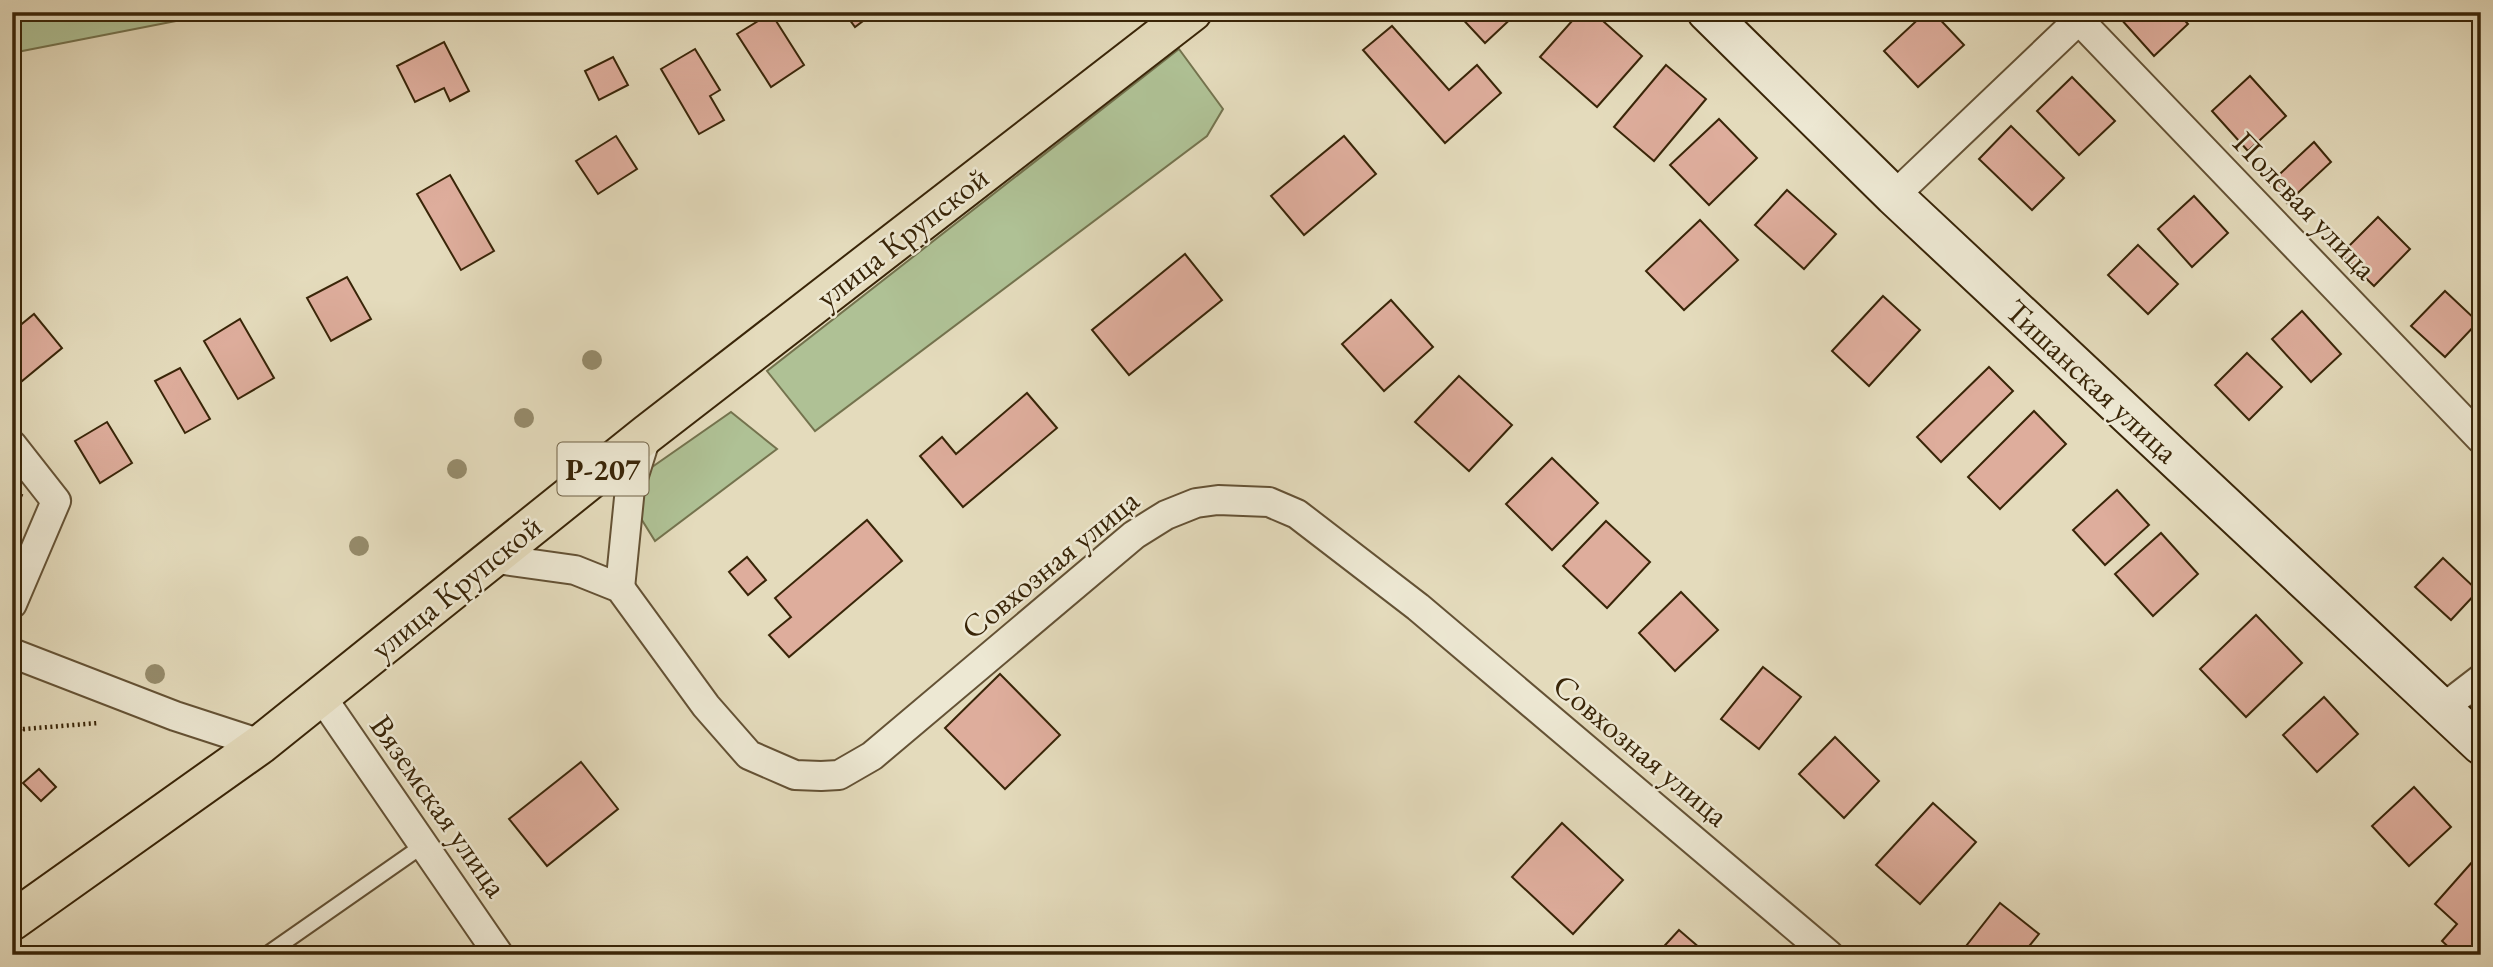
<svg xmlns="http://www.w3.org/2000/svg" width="2493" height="967" viewBox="0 0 2493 967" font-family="'EB Garamond',serif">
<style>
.green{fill:#afc195;stroke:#74734e;stroke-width:2}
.building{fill:#dead9c;stroke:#392508;stroke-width:2}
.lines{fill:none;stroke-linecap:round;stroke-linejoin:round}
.lane-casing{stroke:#645235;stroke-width:18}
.street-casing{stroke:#645235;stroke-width:32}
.secondary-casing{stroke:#392508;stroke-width:42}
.primary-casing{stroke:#392508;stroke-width:42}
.path{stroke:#392508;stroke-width:4.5;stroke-dasharray:2 3.5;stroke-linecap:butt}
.lane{stroke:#ede8d3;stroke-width:14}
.street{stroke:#ede8d3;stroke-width:28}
.secondary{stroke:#ede8d3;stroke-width:38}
.primary{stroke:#e4dbbc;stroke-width:38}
.tree{fill:#968c6c}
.labels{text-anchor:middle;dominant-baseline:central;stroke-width:5;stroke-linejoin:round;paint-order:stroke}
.shield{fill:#ede8d3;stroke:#6f6045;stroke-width:2}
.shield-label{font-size:30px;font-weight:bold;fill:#392508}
.street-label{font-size:32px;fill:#392508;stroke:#ede8d3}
</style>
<rect width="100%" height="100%" fill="#e4dbbc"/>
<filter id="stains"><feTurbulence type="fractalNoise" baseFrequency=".00286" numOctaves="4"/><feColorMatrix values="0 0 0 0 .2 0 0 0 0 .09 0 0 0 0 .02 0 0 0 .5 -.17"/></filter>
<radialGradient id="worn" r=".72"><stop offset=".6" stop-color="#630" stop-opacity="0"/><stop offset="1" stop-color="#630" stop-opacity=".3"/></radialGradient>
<g class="green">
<polygon points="12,12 222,12 12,53"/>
<polygon points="1179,49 1223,109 1207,136 815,431 767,371"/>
<polygon points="731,412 777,449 655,541 622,488"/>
</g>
<g class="building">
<polygon points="844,12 875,12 855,27"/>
<polygon points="1456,12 1518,12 1485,43"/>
<polygon points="1580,12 1593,12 1642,56 1597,107 1540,57"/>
<polygon points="1926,12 1933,12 1964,45 1918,87 1884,51"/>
<polygon points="2126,12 2177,12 2188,24 2154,56 2120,18"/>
<polygon points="771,13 804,65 771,87 737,34"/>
<polygon points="1392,26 1449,90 1477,65 1501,93 1445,143 1363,50"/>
<polygon points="444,42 469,91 450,101 444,88 415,102 397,66"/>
<polygon points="695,49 720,90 710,96 724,120 699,134 661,69"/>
<polygon points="613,57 628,85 599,100 585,71"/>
<polygon points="1666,65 1706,99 1654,161 1614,127"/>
<polygon points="2250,76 2286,116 2248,151 2212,111"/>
<polygon points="2072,77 2115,121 2079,155 2037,111"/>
<polygon points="1719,119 1757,158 1709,205 1670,165"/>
<polygon points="2011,126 2064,178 2032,210 1979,159"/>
<polygon points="616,136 637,169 598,194 576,161"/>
<polygon points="1344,136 1376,174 1304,235 1271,196"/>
<polygon points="2314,142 2331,162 2287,203 2269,184"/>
<polygon points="450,175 494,251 461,270 417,194"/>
<polygon points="1787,190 1836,234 1804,269 1755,225"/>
<polygon points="2194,196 2228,233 2192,267 2158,229"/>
<polygon points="2378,217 2410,249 2374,286 2341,254"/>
<polygon points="1700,220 1738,260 1684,310 1646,271"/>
<polygon points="2138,245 2178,284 2148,314 2108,275"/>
<polygon points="1185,254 1222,300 1129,375 1092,330"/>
<polygon points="347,277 371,319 331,341 307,298"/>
<polygon points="2445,291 2478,322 2445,357 2411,326"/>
<polygon points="1883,296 1920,330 1869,386 1832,351"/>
<polygon points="1391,300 1433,347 1384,391 1342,344"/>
<polygon points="2302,311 2341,354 2311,382 2272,339"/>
<polygon points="34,314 62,348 16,386 12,381 12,332"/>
<polygon points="240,319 274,378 238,399 204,341"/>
<polygon points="2247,353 2282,387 2249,420 2215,385"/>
<polygon points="1989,367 2013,391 1941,462 1917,437"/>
<polygon points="180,368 210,419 185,433 155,381"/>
<polygon points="1459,376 1512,425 1469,471 1415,422"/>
<polygon points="1027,393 1057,428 963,507 920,456 942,437 956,454"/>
<polygon points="2034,411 2066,444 2000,509 1968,477"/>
<polygon points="107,422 132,463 100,483 75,441"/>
<polygon points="1552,458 1598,503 1552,550 1506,504"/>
<polygon points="2117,490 2149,525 2105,565 2073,530"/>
<polygon points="12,491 22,495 12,517"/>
<polygon points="867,520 902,561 789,657 769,635 791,617 775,598"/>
<polygon points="1606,521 1650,562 1607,608 1563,566"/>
<polygon points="2161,533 2198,574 2153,616 2115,574"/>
<polygon points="747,557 766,580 748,595 729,572"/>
<polygon points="2443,558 2478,591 2451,620 2415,587"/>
<polygon points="1681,592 1718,630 1675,671 1639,633"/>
<polygon points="2256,615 2302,663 2246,717 2200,669"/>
<polygon points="1763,667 1801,697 1759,749 1721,719"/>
<polygon points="1000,674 1060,735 1005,789 945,728"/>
<polygon points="2324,697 2358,734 2317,772 2283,735"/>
<polygon points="1835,737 1879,781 1844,818 1799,774"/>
<polygon points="581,762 618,809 547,866 509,819"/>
<polygon points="39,769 56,787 41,801 23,783"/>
<polygon points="2414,787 2451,827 2409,866 2372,826"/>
<polygon points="1933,803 1976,842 1920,904 1876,865"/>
<polygon points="1562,823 1623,880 1573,934 1512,877"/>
<polygon points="2481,852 2481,939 2467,955 2457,955 2442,941 2457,924 2435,904"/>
<polygon points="2000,903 2039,934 2022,955 1959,955"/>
<polygon points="1679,930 1708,955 1656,955"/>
</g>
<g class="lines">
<g class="lane-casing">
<polyline id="lane" points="266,955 425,844"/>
</g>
<g class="street-casing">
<g id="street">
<polyline points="2079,20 2481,439"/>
<polyline points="1894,196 2087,12"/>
<polyline points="12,445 56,501 12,604"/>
<polyline points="490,558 575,570 620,588 706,706 749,755 795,775 821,776 839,775 872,756 1134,535 1166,515 1196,503 1218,500 1269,502 1297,514 1418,607 1829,955"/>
<polyline points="620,588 630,488 647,434"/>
<polyline points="12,653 175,716 261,744"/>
<polyline points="321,696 499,955"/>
<polyline points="2442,709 2481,679"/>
</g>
</g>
<g class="secondary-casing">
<polyline id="secondary" points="1707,12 1894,196 2481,745"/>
</g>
<g class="primary-casing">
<polyline id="primary" points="12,921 261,744 647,434 1192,12"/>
</g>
<g class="path">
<polyline points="12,730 98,723"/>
<polyline points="12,743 23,730"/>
</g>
<use href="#lane" class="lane"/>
<use href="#street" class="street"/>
<use href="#secondary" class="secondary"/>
<use href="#primary" class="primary"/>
</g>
<g class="tree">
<circle cx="592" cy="360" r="10"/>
<circle cx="524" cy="418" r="10"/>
<circle cx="457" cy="469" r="10"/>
<circle cx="359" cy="546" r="10"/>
<circle cx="155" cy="674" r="10"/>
</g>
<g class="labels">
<rect class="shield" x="557.5" y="442.5" width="91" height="53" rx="5"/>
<g class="shield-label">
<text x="603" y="469">Р-207</text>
</g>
<g class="street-label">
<text transform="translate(2305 205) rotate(46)">Полевая улица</text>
<text transform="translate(902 237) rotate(-38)">улица Крупской</text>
<text transform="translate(2092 381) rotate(43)">Тишанская улица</text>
<text transform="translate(1050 564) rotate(-39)">Совхозная улица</text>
<text transform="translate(456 587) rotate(-39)">улица Крупской</text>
<text transform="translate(1641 750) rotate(40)">Совхозная улица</text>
<text transform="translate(439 806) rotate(55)">Вяземская улица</text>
</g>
</g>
<rect width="2493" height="967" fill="none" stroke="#e4dbbc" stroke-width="42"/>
<rect x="14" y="14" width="2465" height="939" fill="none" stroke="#392508" stroke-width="3.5"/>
<rect x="21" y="21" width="2451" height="925" fill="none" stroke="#392508" stroke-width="2"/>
<rect width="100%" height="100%" filter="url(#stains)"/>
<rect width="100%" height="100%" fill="url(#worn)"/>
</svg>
